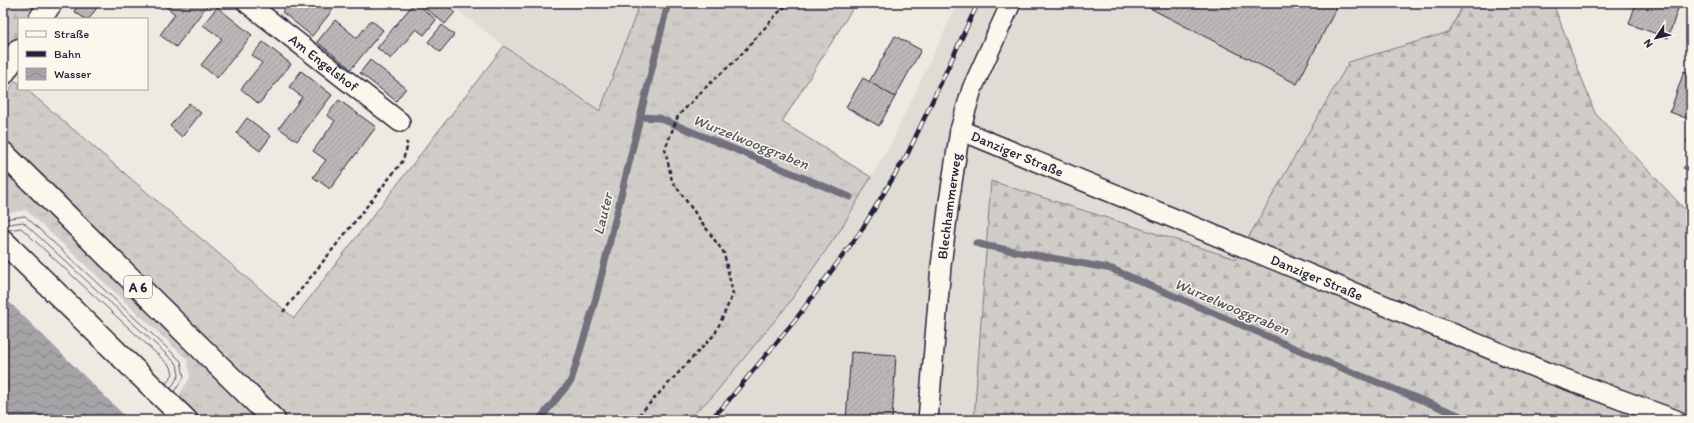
<svg xmlns="http://www.w3.org/2000/svg" width="1694" height="423" viewBox="0 0 1694 423" font-family="Itim,sans-serif">
<style>
.built{fill:#dfdbd5}
.grass{fill:url(#grass-tufts);stroke:#797882}
.forest{fill:url(#forest-firs);stroke:#797882}
.water{fill:url(#water-waves);stroke:#716f7c}
.pier{fill:#eeeae2}
.lines{fill:none;stroke-linecap:round;stroke-linejoin:round}
.shore{stroke:#575666;stroke-width:1}
.stream{stroke:#716f7c;stroke-width:7}
.building{fill:url(#building-hatch);stroke:#22223b}
.minor-casing{stroke:#22223b;stroke-width:22}
.secondary-casing{stroke:#22223b;stroke-width:25}
.motorway-casing{stroke:#22223b;stroke-width:25}
.path{stroke:#22223b;stroke-width:2.5;stroke-dasharray:4 3;stroke-linecap:butt}
.minor{stroke:#fbf7ec;stroke-width:19}
.secondary{stroke:#fbf7ec;stroke-width:22}
.motorway{stroke:#fbf7ec;stroke-width:22}
.rail-casing{stroke:#22223b;stroke-width:4.5}
.rail{stroke:#fbf7ec;stroke-width:3;stroke-dasharray:9;stroke-linecap:butt}
.labels{text-anchor:middle;dominant-baseline:central;stroke-width:3;stroke-linejoin:round;paint-order:stroke}
.shield{fill:#fbf7ec;stroke:#636270;stroke-width:1}
.shield-label{font-size:13px;font-weight:bold;fill:#22223b}
.street-label{font-size:14px;fill:#22223b;stroke:#fbf7ec}
.water-label{font-size:15px;font-style:italic;fill:#575666;stroke:#fbf7ec}
</style>
<defs>
<pattern id="grass-tufts" width="24" height="20" patternUnits="userSpaceOnUse"><rect width="24" height="20" fill="#d0cdc9"/><path d="M3 7l-1-3M5 7V3M7 7l1-3M15 17l-1-3M17 17v-4M19 17l1-3" fill="none" stroke="#b2b0ae"/></pattern>
<pattern id="forest-firs" width="22" height="20" patternUnits="userSpaceOnUse"><rect width="22" height="20" fill="#d0cdc9"/><path d="M5 1l3.5 6h-7zM16 11l3.5 6h-7z" fill="#b2b0ae"/></pattern>
<pattern id="water-waves" width="16" height="10" patternUnits="userSpaceOnUse"><rect width="16" height="10" fill="#a6a3a7"/><path d="M0 5q4-4 8 0t8 0" fill="none" stroke="#878489"/></pattern>
<pattern id="building-hatch" width="6" height="6" patternUnits="userSpaceOnUse"><rect width="6" height="6" fill="#bcb8b8"/><path d="M-1 1l2-2M0 6l6-6M5 7l2-2" fill="none" stroke="#a19e9f"/></pattern>
</defs>
<rect width="100%" height="100%" fill="#eeeae2"/>
<filter id="ink" filterUnits="userSpaceOnUse"><feTurbulence type="fractalNoise" baseFrequency=".025" numOctaves="2"/><feDisplacementMap in="SourceGraphic" scale="8" xChannelSelector="R" yChannelSelector="G"/><feConvolveMatrix kernelMatrix="1 2 1 2 8 2 1 2 1" color-interpolation-filters="sRGB"/></filter>
<g filter="url(#ink)">
<g class="built">
<polygon points="449,3 640,3 600,111 504,46"/>
<polygon points="958,3 1464,3 1449,32 1349,62 1236,259 992,181 974,420 686,420 712,397 786,307 841,229 892,141"/>
</g>
<polygon class="grass" points="640,3 856,3 782,122 871,177 841,229 786,307 712,397 686,420 3,420 3,98 16,81 19,83 19,89 26,89 294,318 504,46 600,111"/>
<g class="forest">
<polygon points="3,3 41,3 30,19 19,19 19,35 3,59"/>
<polygon points="1464,3 1553,3 1595,113 1691,216 1691,420 974,420 991,181 1236,259 1349,62 1449,32"/>
</g>
<polygon class="water" points="3,216 161,420 10,420 3,415"/>
<polygon class="pier" points="26,210 187,359 190,378 163,420 129,420 3,296 3,214"/>
<g class="lines">
<g class="shore">
<polyline points="3,219 25,216 181,361 184,377 174,392"/>
<polyline points="3,225 23,222 177,364 179,375 171,388"/>
<polyline points="8,230 21,228 171,367 173,374 166,384"/>
</g>
<g class="stream">
<polyline points="640,117 659,118 850,197"/>
<polyline points="976,243 987,246 1112,269 1322,360 1471,420"/>
<polyline points="539,420 571,381 596,298 668,3"/>
</g>
</g>
<g class="building">
<polygon points="80,3 100,3 89,19 85,19 74,11"/>
<polygon points="161,3 209,3 176,47 160,35 175,14"/>
<polygon points="289,3 338,3 312,36 282,12"/>
<polygon points="414,3 416,3 436,20 424,35 416,29 391,59 377,48"/>
<polygon points="419,3 443,3 455,12 445,24"/>
<polygon points="1140,3 1339,3 1297,84"/>
<polygon points="1636,3 1680,3 1668,38 1629,24"/>
<polygon points="217,7 252,35 217,78 201,65 222,39 203,25"/>
<polygon points="335,20 357,38 371,20 383,30 351,69 317,42"/>
<polygon points="442,25 454,35 440,52 428,42"/>
<polygon points="895,36 921,50 895,97 869,82"/>
<polygon points="263,42 291,64 259,104 241,89 262,63 252,55"/>
<polygon points="370,60 406,88 396,101 360,73"/>
<polygon points="301,71 332,95 297,141 279,128 302,97 289,87"/>
<polygon points="1684,71 1691,74 1691,120 1670,112"/>
<polygon points="863,78 895,97 879,126 846,107"/>
<polygon points="339,100 376,127 330,189 313,177 326,160 313,151 335,121 327,115"/>
<polygon points="189,103 201,113 182,137 170,126"/>
<polygon points="247,118 271,136 260,151 236,133"/>
<polygon points="1691,136 1691,146 1686,141"/>
<polygon points="1691,160 1691,170 1683,168"/>
<polygon points="851,352 896,355 892,420 846,420"/>
</g>
<g class="lines">
<g class="minor-casing">
<g id="minor">
<path id="s1" d="M247 3 400 122"/>
<path id="s2" d="M960 130 1546 372 1676 420"/>
<path id="s3" d="M928 420 941 266 949 202 960 130 972 89 1011 3"/>
</g>
</g>
<g class="secondary-casing">
<g id="secondary">
<polyline points="40,19 51,3"/>
<polyline points="3,74 19,50"/>
</g>
</g>
<g class="motorway-casing">
<g id="motorway">
<polyline points="3,153 274,420"/>
<polyline points="3,241 186,420"/>
</g>
</g>
<g class="path">
<polyline points="283,312 402,162 408,145 406,142"/>
<polyline points="634,420 715,334 733,294 724,253 672,181 665,149 678,116 705,88 739,57 777,14 789,3"/>
</g>
<use href="#minor" class="minor"/>
<use href="#secondary" class="secondary"/>
<use href="#motorway" class="motorway"/>
<g class="rail-casing">
<polyline id="rail" points="709,420 723,407 796,319 861,231 908,153 978,3"/>
</g>
<use href="#rail" class="rail"/>
</g>
</g>
<g class="labels">
<rect class="shield" x="124" y="276" width="28" height="22" rx="3"/>
<g class="shield-label">
<text x="138" y="287">A 6</text>
</g>
<g class="street-label">
<text stroke="none"><textPath href="#s1" startOffset="97">Am Engelshof</textPath></text>
<text stroke="none"><textPath href="#s2" startOffset="62">Danziger Straße</textPath></text>
<text stroke="none"><textPath href="#s3" startOffset="215">Blechhammerweg</textPath></text>
<text stroke="none"><textPath href="#s2" startOffset="386">Danziger Straße</textPath></text>
</g>
<g class="water-label">
<text transform="translate(751 142) rotate(22)">Wurzelwooggraben</text>
<text transform="translate(603 214) rotate(-76)">Lauter</text>
<text transform="translate(1232 307) rotate(23)">Wurzelwooggraben</text>
</g>
</g>
<rect width="1694" height="423" fill="none" stroke="#fbf7ec" stroke-width="16"/>
<rect x="8" y="8" width="1678" height="407" fill="none" stroke="#22223b" stroke-width="1.5" filter="url(#ink)"/>
<rect x="18" y="18" width="130" height="72" fill="#fbf7ec" stroke="#a4a2a5"/>
<rect x="26" y="31" width="20" height="6" fill="#fbf7ec" stroke="#a4a2a5"/>
<text x="54" y="38" font-size="12" fill="#22223b">Straße</text>
<rect x="26" y="51" width="20" height="6" fill="#22223b" stroke="#a4a2a5"/>
<text x="54" y="58" font-size="12" fill="#22223b">Bahn</text>
<rect x="26" y="68" width="20" height="12" fill="url(#water-waves)" stroke="#a4a2a5"/>
<text x="54" y="78" font-size="12" fill="#22223b">Wasser</text>
<g transform="translate(1656 38) rotate(235)" stroke="#fbf7ec" stroke-width="3" paint-order="stroke">
<path d="M0-3L7 15L0 10L-7 15Z" fill="#22223b"/>
<text y="-6" font-size="11" font-weight="bold" text-anchor="middle" fill="#22223b">N</text>
</g>
</svg>
